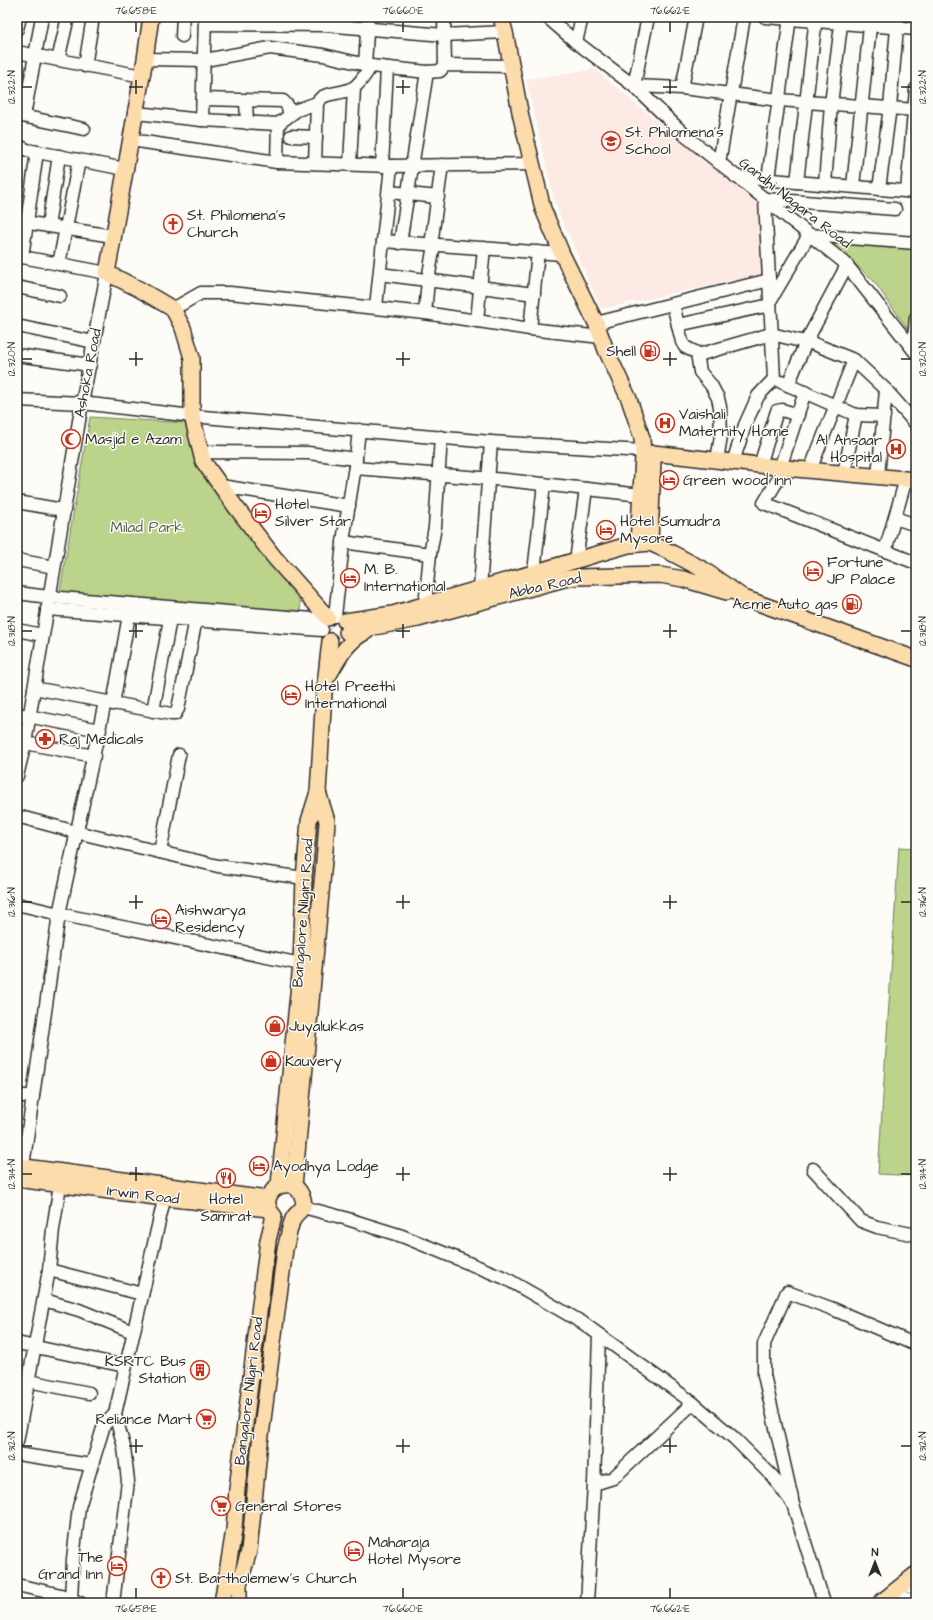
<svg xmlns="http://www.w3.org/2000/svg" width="933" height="1620" viewBox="0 0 933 1620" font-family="'Architects Daughter',sans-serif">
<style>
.built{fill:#fdeae4}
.green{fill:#bbd38a;stroke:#737f5a}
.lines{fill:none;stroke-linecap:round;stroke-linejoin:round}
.minor-casing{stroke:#2b2b2b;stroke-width:15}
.major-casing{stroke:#2b2b2b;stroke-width:18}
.minor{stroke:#fdfcf7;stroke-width:12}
.major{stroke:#fddcac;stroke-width:15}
.ticks{fill:none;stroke:#2b2b2b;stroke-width:1.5}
.labels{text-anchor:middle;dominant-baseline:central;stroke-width:3;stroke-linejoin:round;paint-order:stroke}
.poi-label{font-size:15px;fill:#2b2b2b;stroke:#fdfcf7;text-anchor:start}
.street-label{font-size:15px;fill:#2b2b2b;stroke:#fdfcf7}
.park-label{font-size:15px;fill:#565d48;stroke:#fdfcf7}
.neatline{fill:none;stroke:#2b2b2b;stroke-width:1.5}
.ticks-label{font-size:10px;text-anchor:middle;fill:#2b2b2b}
</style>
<rect width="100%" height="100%" fill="#fdfcf7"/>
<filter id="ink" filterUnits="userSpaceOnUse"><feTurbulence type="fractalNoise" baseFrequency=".025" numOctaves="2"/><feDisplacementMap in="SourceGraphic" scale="8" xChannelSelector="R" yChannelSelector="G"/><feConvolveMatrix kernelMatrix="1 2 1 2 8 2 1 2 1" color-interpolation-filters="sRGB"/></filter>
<g filter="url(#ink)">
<polygon class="built" points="594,69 759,205 763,274 601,309 555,204 526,79"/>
<g class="green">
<polygon points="830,242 916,249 916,276 910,332 872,279"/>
<polygon points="90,417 188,423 199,469 300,598 301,615 59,596"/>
<polygon points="899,847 916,848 916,1176 878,1174"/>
</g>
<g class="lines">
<g class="minor-casing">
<g id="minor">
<polyline points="444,17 445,65"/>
<polyline points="547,17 576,42 634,86 687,137 845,263 916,353"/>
<polyline points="648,17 634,86 682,88 779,100 916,110"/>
<polyline points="765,17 916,29"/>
<polyline points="205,24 324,25 444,35 505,32"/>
<polyline points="17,29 20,17"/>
<polyline points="182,36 183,17"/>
<polyline points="576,42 582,17"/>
<polyline points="17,52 142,76"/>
<polyline points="145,59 205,60 270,48 323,55 371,66 427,72 440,71 445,65 511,66"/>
<polyline points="58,60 68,17"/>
<polyline points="365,65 368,17"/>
<polyline points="85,66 93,17"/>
<polyline points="682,88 696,17"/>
<polyline points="203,99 283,101 287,105 290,114"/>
<polyline points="246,100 247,123"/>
<polyline points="136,113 202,120 278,124 297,110 317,103"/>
<polyline points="17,115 84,129"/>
<polyline points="24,116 42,17"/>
<polyline points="202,120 205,17"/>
<polyline points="291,136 316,137"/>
<polyline points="131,140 277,162 391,166 532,164"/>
<polyline points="17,145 27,150 125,169"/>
<polyline points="277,162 278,124"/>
<path d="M315 163 317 103C323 91 341 95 353 88 361 83 366 73 371 66"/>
<polyline points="719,163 744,17"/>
<polyline points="350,164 354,88"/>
<polyline points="382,166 387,68"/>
<polyline points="736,177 916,192"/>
<polyline points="768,179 790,17"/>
<polyline points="797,182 816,17"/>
<polyline points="825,184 831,104 842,17"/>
<polyline points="853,186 871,17"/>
<polyline points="879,189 890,107 898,17"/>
<polyline points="907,191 916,89"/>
<polyline points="389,192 438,197"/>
<polyline points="17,221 113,236"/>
<polyline points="48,226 59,156"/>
<polyline points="383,241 562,254"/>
<polyline points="400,243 427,72"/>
<polyline points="431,245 442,165"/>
<polyline points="17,256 107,273 82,403 25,743 17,776"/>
<polyline points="22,257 37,152"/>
<polyline points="59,264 79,160"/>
<polyline points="380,274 534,294"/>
<polyline points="17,287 60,296"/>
<polyline points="770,301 809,235 916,243"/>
<polyline points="673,304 682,342 685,347 697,353 700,372 711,385 718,398 720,407 721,436 717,460"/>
<polyline points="376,307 391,166"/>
<polyline points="173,309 201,293 230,293 425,313 530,329 601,337"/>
<polyline points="425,313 428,280 434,245"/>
<polyline points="916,318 913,349 916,349"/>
<polyline points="477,321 484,248"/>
<polyline points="596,323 769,280"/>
<polyline points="678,325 770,305"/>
<polyline points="17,326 94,342"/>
<polyline points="530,329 538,252"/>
<polyline points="17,355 90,365"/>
<polyline points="698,355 771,334 814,344 854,360 886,390 916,424"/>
<polyline points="781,382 856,415 884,416"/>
<polyline points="788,385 806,342 847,265"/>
<polyline points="17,400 82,403 192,416 491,442 643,451"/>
<polyline points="201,454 212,452 308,453 356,459"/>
<polyline points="733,462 745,425 758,396 774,379 765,199 895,209"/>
<polyline points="760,465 777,411 782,410 798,415"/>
<polyline points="355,468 506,480 641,495"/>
<polyline points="780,468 805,392"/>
<polyline points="785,468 764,503 916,563"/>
<polyline points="810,470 854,360"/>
<polyline points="844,473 856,415"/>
<polyline points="878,476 886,390"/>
<polyline points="221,486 349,506"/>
<polyline points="17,502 63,510"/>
<polyline points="895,518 916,525"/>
<polyline points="343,542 430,554"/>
<polyline points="885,551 906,479"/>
<polyline points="17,560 54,567"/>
<polyline points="576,561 586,489"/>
<polyline points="534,572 544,484"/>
<polyline points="480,588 491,442"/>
<polyline points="17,593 49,597 325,620"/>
<polyline points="425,605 430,554 435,527 441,437"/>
<polyline points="47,609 322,630"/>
<polyline points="335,616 344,535 355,466 359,430"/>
<polyline points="17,630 42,635"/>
<polyline points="34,688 171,714 175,714 178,709 197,614"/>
<polyline points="113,704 129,615"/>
<polyline points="153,711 170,619"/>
<polyline points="17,714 100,730"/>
<polyline points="25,743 94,756"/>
<polyline points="17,816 76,832 218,866 304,878"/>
<polyline points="160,852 179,755"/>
<polyline points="17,904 59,914 301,964"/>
<polyline points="17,1096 33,1096"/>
<polyline points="23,1166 59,914 105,702"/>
<polyline points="813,1169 861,1221 877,1227 916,1235"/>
<polyline points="303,1207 341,1217 402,1236 505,1278 583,1323 693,1403 734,1438 773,1477 793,1504 824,1603"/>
<polyline points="49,1270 142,1294"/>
<polyline points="44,1300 79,1310 133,1332"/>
<polyline points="17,1343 125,1366"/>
<polyline points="28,1381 89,1393"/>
<polyline points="17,1442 49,1270 53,1229 60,1185"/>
<polyline points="17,1454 91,1465"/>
<polyline points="594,1484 613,1478 693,1403"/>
<polyline points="792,1499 764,1375 764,1344 787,1292 833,1309 916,1345"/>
<polyline points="17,1585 61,1595 80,1603"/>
<polyline points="902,1585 916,1588"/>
<polyline points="890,1594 916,1601"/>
<polyline points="71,1599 73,1559 79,1507 104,1425 115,1414"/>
<polyline points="113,1603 128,1481 124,1447 115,1414 166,1191"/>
<polyline points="587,1603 594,1484 599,1335"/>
</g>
</g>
<g class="major-casing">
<g id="major">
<polyline points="151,17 145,59 107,273 139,289 173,309 183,328 192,358 192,416 203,461 235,506 274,557 328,618"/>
<polyline points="501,17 505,32 521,117 543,209 562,254 596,323 606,350 629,399 642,438 643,456 638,544"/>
<polyline points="653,453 785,468 916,480"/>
<polyline points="650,543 653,461"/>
<polyline points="345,621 393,614 628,545 650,543 668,551 704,570 744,598 916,659"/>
<polyline points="347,632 418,619 564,579 578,577 660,575 683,579 727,592"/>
<path d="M329 675C339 657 348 640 367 631"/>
<polyline points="17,1166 268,1199"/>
<polyline points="17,1179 164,1198 269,1209"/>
<polyline points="279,1185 301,964 304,878 309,821 318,792 324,693 330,641"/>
<polyline points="294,1186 325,850 327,821 318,792"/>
<path d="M222 1603 234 1530 237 1489 268 1240 274 1216C253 1194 291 1170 302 1196 308 1210 296 1211 293 1219 289 1228 288 1240 285 1249L259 1451 249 1551 239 1585V1603"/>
<polyline points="880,1603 916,1574"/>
</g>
</g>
<use href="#minor" class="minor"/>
<use href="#major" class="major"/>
</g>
</g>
<path class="ticks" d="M136 22V32M403 22V32M670 22V32M136 80V94M403 80V94M670 80V94M22 87H32M129 87H143M396 87H410M663 87H677M901 87H911M136 352V366M403 352V366M670 352V366M22 359H32M129 359H143M396 359H410M663 359H677M901 359H911M136 624V638M403 624V638M670 624V638M22 631H32M129 631H143M396 631H410M663 631H677M901 631H911M136 895V909M403 895V909M670 895V909M22 902H32M129 902H143M396 902H410M663 902H677M901 902H911M136 1167V1181M403 1167V1181M670 1167V1181M22 1174H32M129 1174H143M396 1174H410M663 1174H677M901 1174H911M136 1439V1453M403 1439V1453M670 1439V1453M22 1446H32M129 1446H143M396 1446H410M663 1446H677M901 1446H911M136 1588V1598M403 1588V1598M670 1588V1598"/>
<defs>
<g id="school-ring" transform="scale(1)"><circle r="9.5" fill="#fdfcf7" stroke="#c8321e" stroke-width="1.5"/><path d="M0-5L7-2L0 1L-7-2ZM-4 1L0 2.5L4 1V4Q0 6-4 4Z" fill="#c8321e"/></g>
<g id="church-ring" transform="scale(1)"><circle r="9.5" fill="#fdfcf7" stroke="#c8321e" stroke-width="1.5"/><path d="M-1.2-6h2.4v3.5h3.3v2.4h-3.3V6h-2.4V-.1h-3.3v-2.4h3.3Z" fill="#c8321e"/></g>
<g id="fuel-ring" transform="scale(1)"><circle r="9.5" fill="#fdfcf7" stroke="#c8321e" stroke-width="1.5"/><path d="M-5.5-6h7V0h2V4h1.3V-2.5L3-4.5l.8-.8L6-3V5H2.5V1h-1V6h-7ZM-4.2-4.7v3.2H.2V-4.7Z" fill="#c8321e"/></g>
<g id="hospital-ring" transform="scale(1)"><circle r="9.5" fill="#fdfcf7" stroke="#c8321e" stroke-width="1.5"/><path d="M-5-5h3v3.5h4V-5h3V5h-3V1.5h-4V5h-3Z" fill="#c8321e"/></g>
<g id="mosque-ring" transform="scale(1)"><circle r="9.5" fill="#fdfcf7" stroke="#c8321e" stroke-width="1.5"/><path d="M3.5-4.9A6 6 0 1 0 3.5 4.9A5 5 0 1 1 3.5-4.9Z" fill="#c8321e"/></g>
<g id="hotel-ring" transform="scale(1)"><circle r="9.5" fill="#fdfcf7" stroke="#c8321e" stroke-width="1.5"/><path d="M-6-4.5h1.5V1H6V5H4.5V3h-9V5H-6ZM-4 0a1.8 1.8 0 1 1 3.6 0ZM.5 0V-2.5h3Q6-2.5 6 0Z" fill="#c8321e"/></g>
<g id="pharmacy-ring" transform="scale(1)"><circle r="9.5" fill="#fdfcf7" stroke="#c8321e" stroke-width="1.5"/><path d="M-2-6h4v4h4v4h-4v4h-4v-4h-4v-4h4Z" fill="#c8321e"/></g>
<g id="shop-ring" transform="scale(1)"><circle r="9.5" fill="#fdfcf7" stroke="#c8321e" stroke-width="1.5"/><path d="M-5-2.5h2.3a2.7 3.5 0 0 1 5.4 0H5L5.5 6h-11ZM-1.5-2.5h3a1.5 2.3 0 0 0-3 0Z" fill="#c8321e"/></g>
<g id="restaurant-ring" transform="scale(1)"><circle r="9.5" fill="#fdfcf7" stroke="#c8321e" stroke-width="1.5"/><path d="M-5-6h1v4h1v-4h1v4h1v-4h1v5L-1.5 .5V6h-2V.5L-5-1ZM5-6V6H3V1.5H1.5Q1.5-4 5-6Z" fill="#c8321e"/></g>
<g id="building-ring" transform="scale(1)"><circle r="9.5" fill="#fdfcf7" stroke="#c8321e" stroke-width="1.5"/><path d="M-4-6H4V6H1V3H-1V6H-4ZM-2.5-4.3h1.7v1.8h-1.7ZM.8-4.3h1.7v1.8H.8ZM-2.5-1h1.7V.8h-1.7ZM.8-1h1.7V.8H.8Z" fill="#c8321e"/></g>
<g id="supermarket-ring" transform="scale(1)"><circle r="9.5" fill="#fdfcf7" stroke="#c8321e" stroke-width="1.5"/><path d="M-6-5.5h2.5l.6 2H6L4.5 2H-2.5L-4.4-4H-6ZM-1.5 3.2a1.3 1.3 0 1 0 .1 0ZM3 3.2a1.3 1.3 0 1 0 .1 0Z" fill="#c8321e"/></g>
</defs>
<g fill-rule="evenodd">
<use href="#school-ring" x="611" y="141"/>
<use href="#church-ring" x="173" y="224"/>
<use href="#fuel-ring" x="650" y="351"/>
<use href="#hospital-ring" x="665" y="423"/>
<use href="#mosque-ring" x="71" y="439"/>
<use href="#hospital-ring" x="896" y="449"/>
<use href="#hotel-ring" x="669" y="480"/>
<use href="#hotel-ring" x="261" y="513"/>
<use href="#hotel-ring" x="606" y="530"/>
<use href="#hotel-ring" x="813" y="571"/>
<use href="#hotel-ring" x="350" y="578"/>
<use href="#fuel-ring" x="852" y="604"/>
<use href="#hotel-ring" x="291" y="695"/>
<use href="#pharmacy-ring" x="45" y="739"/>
<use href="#hotel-ring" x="161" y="919"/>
<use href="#shop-ring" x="275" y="1026"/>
<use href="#shop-ring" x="271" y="1061"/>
<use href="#hotel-ring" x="259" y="1166"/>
<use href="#restaurant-ring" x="226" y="1178"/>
<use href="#building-ring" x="200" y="1370"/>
<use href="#supermarket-ring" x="206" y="1419"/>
<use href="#supermarket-ring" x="221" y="1506"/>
<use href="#hotel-ring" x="354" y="1551"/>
<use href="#hotel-ring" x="117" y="1566"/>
<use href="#church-ring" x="161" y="1578"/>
</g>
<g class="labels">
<g class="poi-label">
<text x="625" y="132">St. Philomena's<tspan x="625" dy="17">School</tspan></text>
<text x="187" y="215">St. Philomena's<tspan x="187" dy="17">Church</tspan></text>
<text x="636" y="351" text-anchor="end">Shell</text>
<text x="679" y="414">Vaishali<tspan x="679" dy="17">Maternity Home</tspan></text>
<text x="85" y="439">Masjid e Azam</text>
<text x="882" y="440" text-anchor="end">Al Ansaar<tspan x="882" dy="17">Hospital</tspan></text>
<text x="683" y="480">Green wood inn</text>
<text x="275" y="504">Hotel<tspan x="275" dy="17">Silver Star</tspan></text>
<text x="620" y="521">Hotel Sumudra<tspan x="620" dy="17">Mysore</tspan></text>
<text x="827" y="562">Fortune<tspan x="827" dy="17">JP Palace</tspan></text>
<text x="364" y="569">M. B.<tspan x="364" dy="17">International</tspan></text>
<text x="838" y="604" text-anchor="end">Acme Auto gas</text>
<text x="305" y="686">Hotel Preethi<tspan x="305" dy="17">International</tspan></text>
<text x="59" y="739">Raj Medicals</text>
<text x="175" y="910">Aishwarya<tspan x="175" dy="17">Residency</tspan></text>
<text x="289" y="1026">Juyalukkas</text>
<text x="285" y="1061">Kauvery</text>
<text x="273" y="1166">Ayodhya Lodge</text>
<text x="226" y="1199" text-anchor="middle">Hotel<tspan x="226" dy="17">Samrat</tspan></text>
<text x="186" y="1361" text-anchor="end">KSRTC Bus<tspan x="186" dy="17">Station</tspan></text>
<text x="192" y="1419" text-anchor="end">Reliance Mart</text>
<text x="235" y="1506">General Stores</text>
<text x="368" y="1542">Maharaja<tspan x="368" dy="17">Hotel Mysore</tspan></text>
<text x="103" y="1557" text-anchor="end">The<tspan x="103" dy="17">Grand Inn</tspan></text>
<text x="175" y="1578">St. Bartholemew's Church</text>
</g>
<g class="street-label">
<text transform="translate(795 203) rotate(38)">Gandhi Nagara Road</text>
<text transform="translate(88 373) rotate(-79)">Ashoka Road</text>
<text transform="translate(545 586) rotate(-13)">Abba Road</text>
<text transform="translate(303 913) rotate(-86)">Bangalore Nilgiri Road</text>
<text transform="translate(143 1195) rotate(7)">Irwin Road</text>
<text transform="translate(249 1391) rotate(-83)">Bangalore Nilgiri Road</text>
</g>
<g class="park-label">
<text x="147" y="527">Milad Park</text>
</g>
</g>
<rect width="933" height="1620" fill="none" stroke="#fdfcf7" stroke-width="44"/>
<g transform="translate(875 1562)" stroke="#fdfcf7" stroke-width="3" paint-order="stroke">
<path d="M0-3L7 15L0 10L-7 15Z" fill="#2b2b2b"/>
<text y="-6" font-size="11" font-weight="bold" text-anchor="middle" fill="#2b2b2b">N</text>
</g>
<rect x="22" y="22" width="889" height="1576" class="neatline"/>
<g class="ticks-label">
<text x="136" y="14">76.658°E</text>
<text x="403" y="14">76.660°E</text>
<text x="670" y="14">76.662°E</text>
<text transform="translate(11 87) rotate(-90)" y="4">12.322°N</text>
<text transform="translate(922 87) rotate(-90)" y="4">12.322°N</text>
<text transform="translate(11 359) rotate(-90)" y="4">12.320°N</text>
<text transform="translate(922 359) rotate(-90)" y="4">12.320°N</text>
<text transform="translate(11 631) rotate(-90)" y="4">12.318°N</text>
<text transform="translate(922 631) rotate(-90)" y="4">12.318°N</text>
<text transform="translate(11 902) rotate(-90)" y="4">12.316°N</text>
<text transform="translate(922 902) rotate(-90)" y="4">12.316°N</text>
<text transform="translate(11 1174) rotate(-90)" y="4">12.314°N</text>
<text transform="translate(922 1174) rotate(-90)" y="4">12.314°N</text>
<text transform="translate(11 1446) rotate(-90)" y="4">12.312°N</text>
<text transform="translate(922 1446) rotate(-90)" y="4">12.312°N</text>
<text x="136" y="1612">76.658°E</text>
<text x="403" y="1612">76.660°E</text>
<text x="670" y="1612">76.662°E</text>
</g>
</svg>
